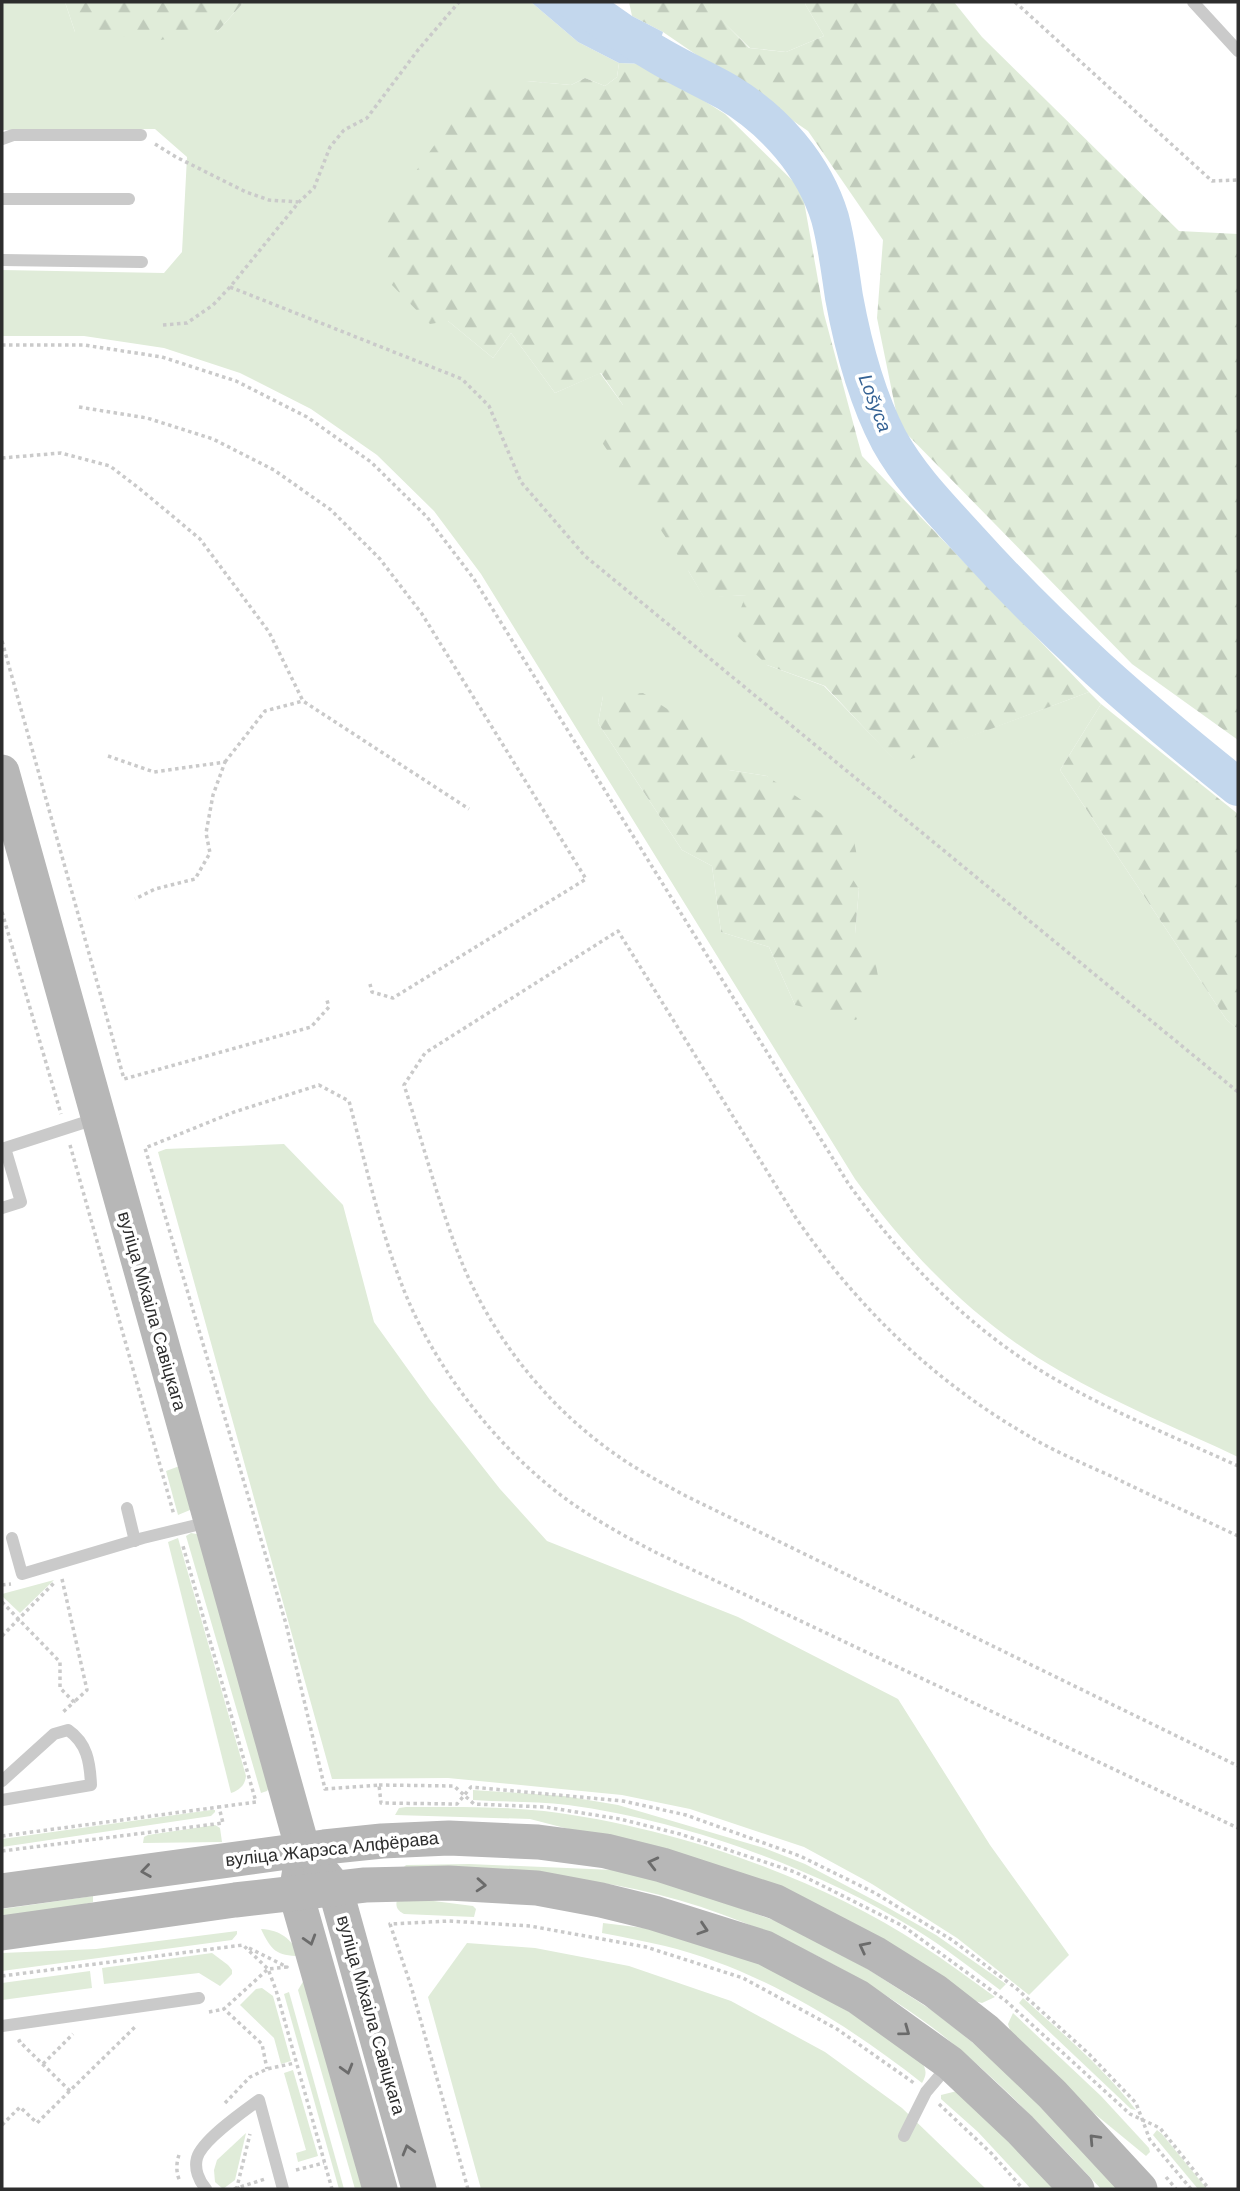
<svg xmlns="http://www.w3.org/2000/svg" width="1240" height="2191" viewBox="0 0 1240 2191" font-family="Helvetica,sans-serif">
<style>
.green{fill:#e0ecd9;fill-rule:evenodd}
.forest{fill:url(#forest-firs)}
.water{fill:#c3d7ed}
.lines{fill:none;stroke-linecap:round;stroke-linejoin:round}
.river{stroke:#c3d7ed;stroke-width:38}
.path{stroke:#cacaca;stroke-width:3.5;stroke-dasharray:3.5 3.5;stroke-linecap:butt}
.lane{stroke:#cacaca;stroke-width:12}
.secondary{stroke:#b7b7b7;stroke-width:35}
.oneway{stroke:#6b6b6b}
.labels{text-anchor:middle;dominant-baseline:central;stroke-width:7;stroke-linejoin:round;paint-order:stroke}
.street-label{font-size:18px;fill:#2d2d2d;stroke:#fff}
.water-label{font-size:19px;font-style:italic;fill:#356294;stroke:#fff}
</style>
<defs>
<pattern id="forest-firs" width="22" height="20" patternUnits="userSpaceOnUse" patternTransform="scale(1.75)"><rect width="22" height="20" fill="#e0ecd9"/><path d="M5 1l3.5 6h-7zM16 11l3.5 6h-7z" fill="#c0cbbb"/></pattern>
</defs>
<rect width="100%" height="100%" fill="#fff"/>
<g class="green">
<path d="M2 2H65L75 32H217L244 2H531L578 42 619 63 617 77 605 86 585 78 571 85 527 81 448 321 493 358 511 333 555 393 600 373 623 405 689 572 704 597 747 595 767 665 824 686 898 763 1089 692 1101 704 1060 770 1226 1019 1238 1030V1457C1179 1429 1117 1404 1060 1371 976 1323 911 1256 855 1179L481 574 434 511 377 455 311 409 240 373 164 348 84 336H2V270L164 273 182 252 187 157 155 129 2 130ZM603 696 729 770 767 776 859 889 855 934 795 1005 769 947 721 932 712 866 682 850 598 723Z"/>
<polygon points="713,2 806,2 805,4 824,36 786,52 750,48 709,8"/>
<polygon points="284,1144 343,1205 374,1322 430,1400 500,1489 547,1541 738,1617 898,1699 990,1845 1069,1955 1029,1995 957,1938 872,1884 804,1847 690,1809 622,1795 448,1778 332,1779 158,1152 166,1149"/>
<polygon points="185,1464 193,1506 190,1510 178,1515 166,1471"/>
<polygon points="191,1533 202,1535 270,1786 267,1791 261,1793 186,1536"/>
<path d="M178 1538 246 1776C245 1785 240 1790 231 1793L168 1542Z"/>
<polygon points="54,1580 20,1613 2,1596 2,1594"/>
<path d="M473 1790 564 1796 618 1805 764 1848 805 1864 885 1906 936 1935 1006 1984 1000 1990C972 1969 943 1946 913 1928 816 1868 682 1820 568 1805 537 1801 504 1802 473 1800Z"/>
<path d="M406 1807C452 1807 498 1806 544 1811 669 1826 816 1876 921 1945 946 1961 970 1979 995 1997L982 2003 971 2000 588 1834 530 1819 395 1815 399 1808Z"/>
<polygon points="211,1810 215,1810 215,1812 211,1816 2,1847 2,1839"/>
<polygon points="215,1825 220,1828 222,1842 143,1843 144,1837 148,1835"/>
<path d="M469 1864 614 1870 663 1881 779 1922 866 1968 933 2011 997 2062 1119 2189H1101C1051 2135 999 2080 941 2034 846 1961 714 1898 595 1882 574 1879 552 1878 531 1877 489 1873 447 1870 404 1867L406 1865Z"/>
<polygon points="93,1896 93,1902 17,1922 2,1924 2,1909"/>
<path d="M410 1898 473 1906 476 1909 474 1917 404 1914C398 1911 395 1907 397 1900Z"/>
<path d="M603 1923 677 1932 765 1964 851 2013 923 2064C927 2072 926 2076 922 2083 847 2024 759 1969 665 1946 644 1941 623 1937 602 1933Z"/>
<path d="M261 1929C281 1930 291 1939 300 1956 276 1956 271 1950 261 1929Z"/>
<polygon points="237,1931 237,1934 232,1940 2,1971 2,1953 96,1949"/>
<polygon points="467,1943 535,1948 629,1966 731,2001 825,2052 902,2108 986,2189 481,2189 428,1997"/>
<polygon points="212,1953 228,1965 232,1970 232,1974 220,1986 199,1973 104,1984 102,1968"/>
<polygon points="90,1971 92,1988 2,2000 2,1983"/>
<polygon points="304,1980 367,2189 355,2189 298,1990"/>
<polygon points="262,1988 273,1996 291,2061 281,2064 274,2038 240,2005 256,1989"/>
<polygon points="289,1992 344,2189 339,2189 284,1994"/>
<path d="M1023 1998C1062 2033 1104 2068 1136 2110L1131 2109 1019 2003Z"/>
<polygon points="1013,2013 1101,2096 1149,2148 1150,2152 1146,2156 1090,2110 1011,2033 1008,2024"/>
<polygon points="293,2070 318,2156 298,2162 296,2153 306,2150 284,2073"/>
<polygon points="957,2091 1057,2189 1031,2189 978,2132 941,2099 941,2095"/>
<polygon points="1157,2130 1162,2134 1207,2189 1198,2189 1153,2135"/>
<polygon points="246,2133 235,2180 223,2189 215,2182 214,2170 217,2160"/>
</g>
<g class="forest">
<polygon points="65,2 244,2 217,32 160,40 75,32"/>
<polygon points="629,2 713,2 710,8 749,48 786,52 824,36 805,4 806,2 954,2 982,37 1179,231 1238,234 1238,740 1132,664 899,426 877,318 883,240 808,131 663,32 632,16"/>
<polygon points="619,63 646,64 725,114 802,190 824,314 862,456 1089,692 898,764 825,686 767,665 732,631 746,595 704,598 689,572 595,432 623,405 601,373 555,393 511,333 493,358 448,321 430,324 389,282 381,248 387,212 472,92 527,81 571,85 585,78 605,86 617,77"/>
<polygon points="643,693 722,745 729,770 767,776 853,836 858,861 848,872 859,889 855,934 872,944 880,987 856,1020 795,1005 769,947 721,932 712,866 682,850 598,723 603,696"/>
<polygon points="1101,704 1238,814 1238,1030 1226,1019 1060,770"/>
</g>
<polygon class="water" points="531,2 612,2 632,16 663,32 656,55 646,64 619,63 578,42"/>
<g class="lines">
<path class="river" d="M575 2C602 19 628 38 656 54 679 68 704 79 727 92 774 120 814 165 830 218 837 244 840 271 844 297 853 346 866 396 889 440 910 478 941 509 970 541 1053 633 1141 710 1238 787"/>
<g class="path">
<polyline points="1015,2 1212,181 1238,180"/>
<polyline points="155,144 176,157 246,192 269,200 298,202"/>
<polyline points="230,287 462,379 489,406 521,482 585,556 1238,1092"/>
<polyline points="163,325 187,323 213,305 230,287 299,202 314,188 330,147 344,130 367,118 418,50 459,2"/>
<path d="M2 345H84L162 357 236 381 307 417 371 462 427 517 474 579 848 1183C904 1262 971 1331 1055 1379 1114 1413 1177 1438 1238 1466"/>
<polyline points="79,407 147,418 213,439 274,470 331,510 380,559 422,614 586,879 393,998 372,992 370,984"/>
<polyline points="2,458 61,453 110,466 140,489 200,539 269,632 303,701 469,809"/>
<polyline points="2,641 124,1079 311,1027 329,1007 326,997"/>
<polyline points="108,756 154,772 225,762 213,795 206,833 210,853 195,879 155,889 135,899"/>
<polyline points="225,762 265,711 303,701"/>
<polyline points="2,912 61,1114"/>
<polyline points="70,1145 174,1515"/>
<path d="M1238 1536C1196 1516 1154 1497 1113 1477 1082 1463 1051 1450 1022 1432 930 1378 856 1305 796 1218L618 931 425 1053 404 1085C423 1143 438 1202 460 1258 489 1331 541 1399 604 1446 630 1466 658 1481 686 1496L1238 1766"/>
<polyline points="62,1579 87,1690 74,1702"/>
<polyline points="2,1585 11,1584"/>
<polyline points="2,1602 60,1662 60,1688 74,1702 62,1713"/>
<polyline points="2,1636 54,1583"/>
<polyline points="379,1785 454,1786 474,1804 545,1807 620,1819 680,1834 795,1872 903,1926 1006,2001 1130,2114 1160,2128 1209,2189"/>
<polyline points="2,1836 219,1807"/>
<polyline points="2,1851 223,1823 219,1807 256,1802 183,1546"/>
<polyline points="249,1948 287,1967 268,1969 224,2009 262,2044 267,2069"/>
<polyline points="2,1976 243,1945 268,1969 276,1990 332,2189"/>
<polyline points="209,2012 224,2009"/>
<polyline points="21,2040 19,2041 71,2092"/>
<polyline points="43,2064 73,2034"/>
<polyline points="225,2103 250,2077 267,2069 295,2063"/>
<polyline points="939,2104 992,2154 1023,2189"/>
<polyline points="2,2125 20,2107 37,2123 137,2025"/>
<path d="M179 2155C176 2163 176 2174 180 2181"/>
<polyline points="296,2170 324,2163"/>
<polyline points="1166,2177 1176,2189"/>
<polyline points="234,2189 265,2179"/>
<polyline points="239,2189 237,2187 250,2134"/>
<polyline points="468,2189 411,1986 390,1924 449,1921 530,1926 646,1947 743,1978 837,2029 914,2083"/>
<path d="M1191 2189 1150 2140 1136 2103 1089 2054 1017 1989 952 1940 875 1893 800 1856 686 1815 623 1801 471 1787 457 1804 381 1803 379 1785 325 1789 286 1624 145 1148 234 1112 319 1085 349 1101C365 1161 378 1222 400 1280 430 1362 495 1447 566 1499 595 1520 626 1537 657 1553L1238 1828"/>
</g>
<g class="lane">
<polyline points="1193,2 1238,51"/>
<polyline points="2,139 13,135 141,135"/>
<polyline points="2,199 129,199"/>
<polyline points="2,260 142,262"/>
<polyline points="2,1208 21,1202 5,1148 95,1119"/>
<polyline points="127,1508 135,1541"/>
<polyline points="12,1538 22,1574 143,1538 209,1522"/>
<path d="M2 1781 54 1734 68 1730C87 1743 90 1762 91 1785L2 1800"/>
<polyline points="2,2026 199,1998"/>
<polyline points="904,2136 926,2092 948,2066"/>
<path d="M206 2189C199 2181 194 2169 197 2158 202 2140 244 2111 259 2100L283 2189"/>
</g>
<g class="secondary">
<polyline points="2,772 303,1850 296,1894 380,2189"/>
<polyline points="321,1871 335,1888 419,2189"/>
<polyline points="2,1891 324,1847 382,1841 449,1838 538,1842 606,1851 662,1865 776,1902 876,1954 935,1991 985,2030 1052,2094 1140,2189"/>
<polyline points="2,1933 235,1900 365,1885 449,1883 537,1888 601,1900 654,1913 765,1948 858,1997 950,2063 1020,2129 1077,2189"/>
</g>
</g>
<defs><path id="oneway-chevron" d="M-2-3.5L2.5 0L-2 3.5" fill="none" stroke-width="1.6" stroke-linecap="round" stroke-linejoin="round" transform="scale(1.75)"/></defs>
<g class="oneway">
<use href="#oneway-chevron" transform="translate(653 1863) rotate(-166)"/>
<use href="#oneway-chevron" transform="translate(146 1871) rotate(172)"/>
<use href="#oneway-chevron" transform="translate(481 1885) rotate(4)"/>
<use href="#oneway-chevron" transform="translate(703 1929) rotate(18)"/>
<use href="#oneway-chevron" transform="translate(310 1940) rotate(73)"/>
<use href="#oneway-chevron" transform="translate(864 1947) rotate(-153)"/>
<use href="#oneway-chevron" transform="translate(905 2031) rotate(36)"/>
<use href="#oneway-chevron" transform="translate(347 2069) rotate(74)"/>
<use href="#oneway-chevron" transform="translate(1094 2139) rotate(-133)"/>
<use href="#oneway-chevron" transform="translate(408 2150) rotate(-106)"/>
</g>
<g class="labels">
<g class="street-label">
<text transform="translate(152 1311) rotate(74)">вуліца Міхаіла Савіцкага</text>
<text transform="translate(332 1849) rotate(-6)">вуліца Жарэса Алфёрава</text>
<text transform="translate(371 2015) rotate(74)">вуліца Міхаіла Савіцкага</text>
</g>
<g class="water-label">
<text transform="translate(875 403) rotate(69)">Lošyca</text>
</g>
</g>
<rect width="1240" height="2191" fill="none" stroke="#2d2d2d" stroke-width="7"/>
</svg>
